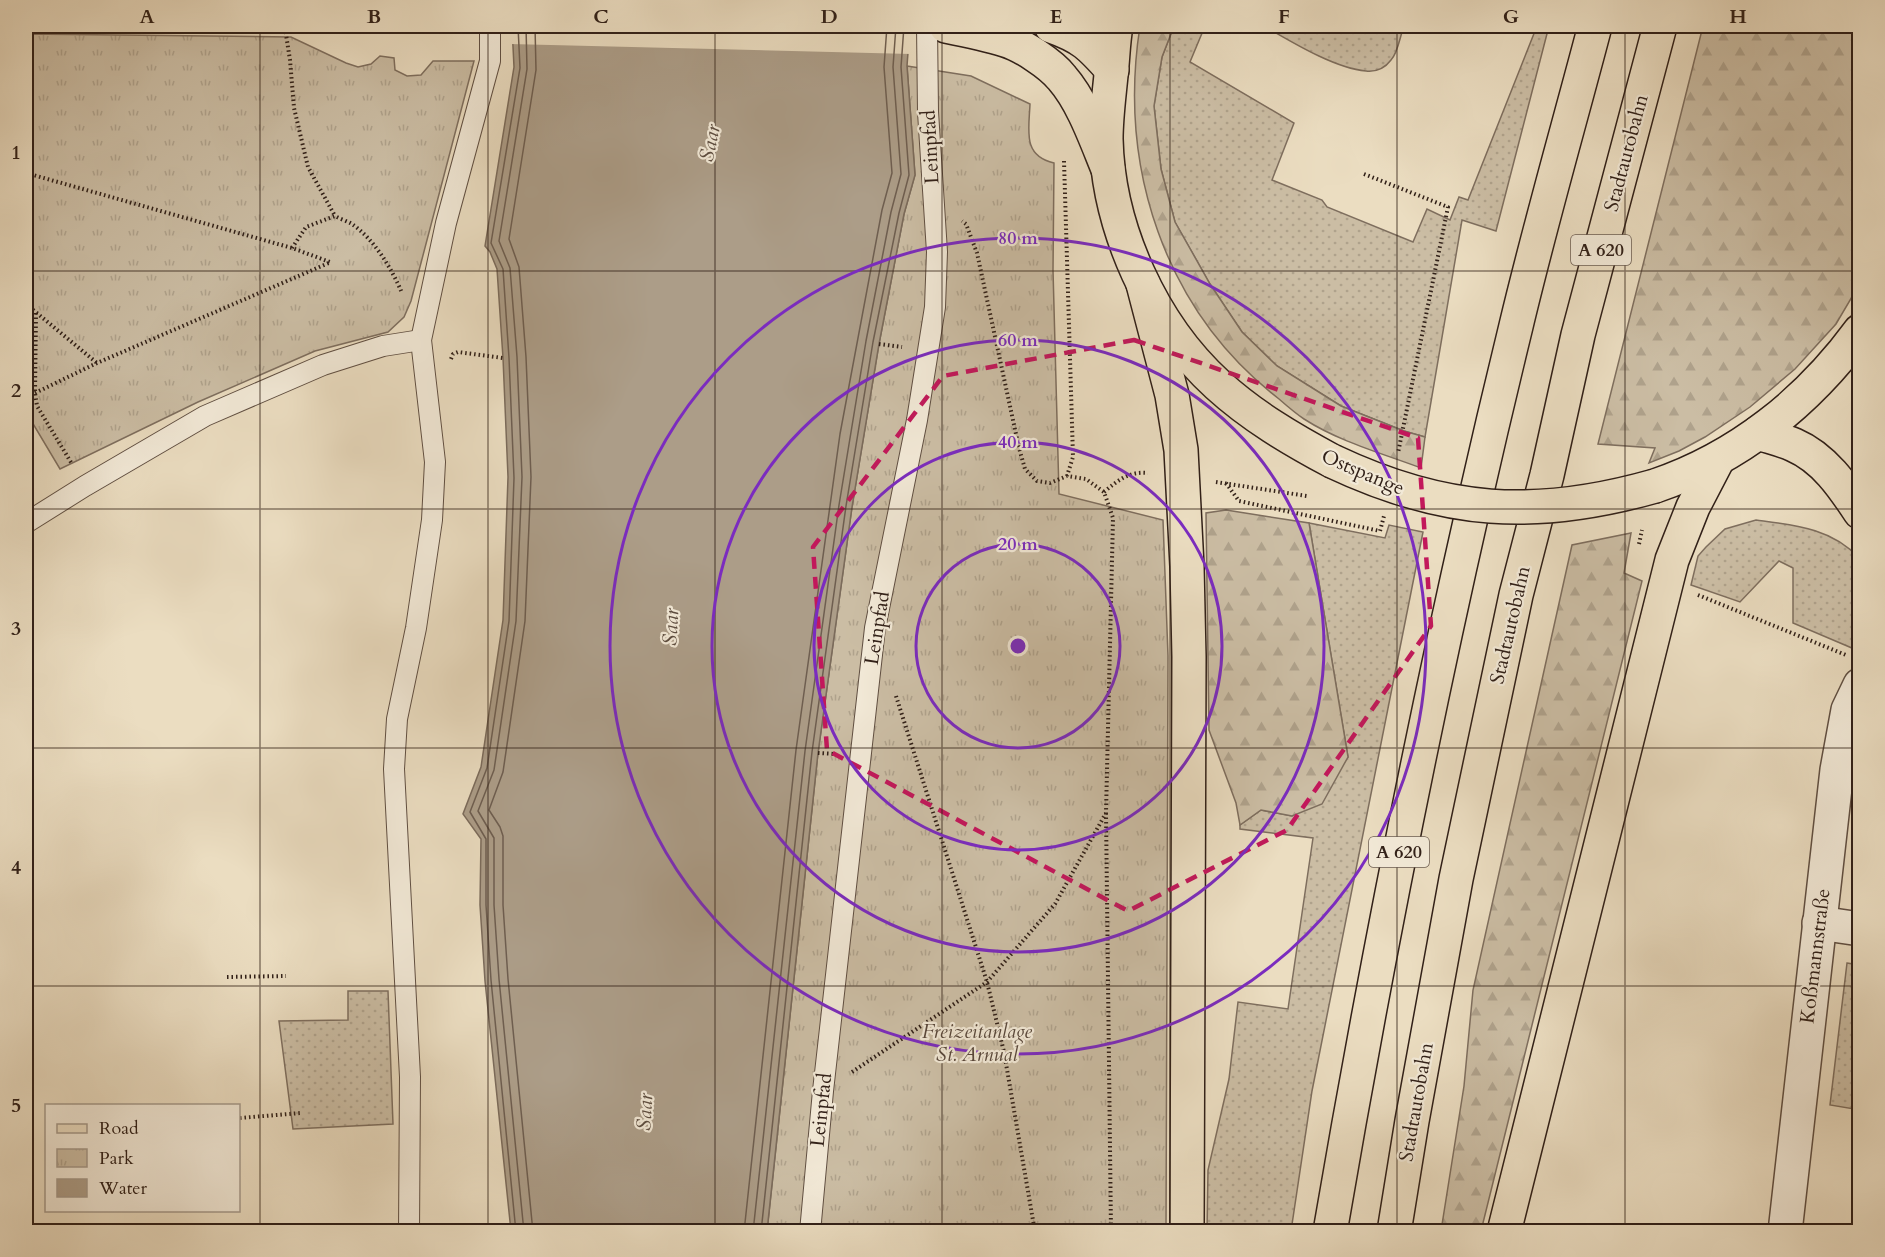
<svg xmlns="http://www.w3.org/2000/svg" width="1885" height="1257" viewBox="0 0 1885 1257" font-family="Cardo,serif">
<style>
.grass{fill:url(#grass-dots);stroke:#7e6e5e;stroke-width:1.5}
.forest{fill:url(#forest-firs);stroke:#7e6e5e;stroke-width:1.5}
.park{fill:url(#park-tufts);stroke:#7e6e5e;stroke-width:1.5}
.water{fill:#ac9d88;stroke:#7b6b5b;stroke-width:1.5}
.pier{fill:#ebddc1}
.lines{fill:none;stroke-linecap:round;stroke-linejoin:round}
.shore{stroke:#6e5e50;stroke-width:1.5}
.lane-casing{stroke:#604f42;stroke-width:22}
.street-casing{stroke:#604f42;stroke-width:36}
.primary-casing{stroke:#312018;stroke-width:36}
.highway-casing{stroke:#312018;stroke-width:36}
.path{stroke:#312018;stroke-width:4;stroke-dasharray:1.5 3;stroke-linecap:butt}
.lane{stroke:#f2e9d7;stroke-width:20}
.street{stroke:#f2e9d7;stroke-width:33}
.primary{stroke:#ebddc1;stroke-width:33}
.highway{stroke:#ebddc1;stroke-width:33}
.primary-bridge-casing{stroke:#312018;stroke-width:36;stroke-linecap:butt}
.primary-bridge{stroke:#ebddc1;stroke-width:33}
.marked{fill:none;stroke:#c2185b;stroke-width:4.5;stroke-dasharray:12 8;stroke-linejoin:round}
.grid{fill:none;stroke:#312018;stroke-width:1.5;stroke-opacity:0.55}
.ring{fill:none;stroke:#7b2cbf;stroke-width:3}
.labels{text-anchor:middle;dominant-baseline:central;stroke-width:4.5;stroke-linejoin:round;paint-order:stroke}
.shield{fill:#f2e9d7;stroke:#6b5c51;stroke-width:1.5}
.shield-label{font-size:18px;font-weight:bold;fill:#312018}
.street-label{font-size:20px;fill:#312018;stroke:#f2e9d7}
.park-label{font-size:20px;font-style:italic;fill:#58473b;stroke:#f2e9d7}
.water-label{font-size:21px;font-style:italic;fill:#5c4c3f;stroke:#f2e9d7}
.centre{fill:#7b2cbf;stroke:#f2e9d7;stroke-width:3}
.ring-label{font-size:18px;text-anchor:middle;font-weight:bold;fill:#7b2cbf;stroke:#f2e9d7;stroke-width:4.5;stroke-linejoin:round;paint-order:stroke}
.neatline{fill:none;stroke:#312018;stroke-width:2}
.grid-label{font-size:20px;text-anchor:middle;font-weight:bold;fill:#312018}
</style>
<defs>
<pattern id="grass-dots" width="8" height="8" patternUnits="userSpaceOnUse" patternTransform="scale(1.5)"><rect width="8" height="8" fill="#cbbda4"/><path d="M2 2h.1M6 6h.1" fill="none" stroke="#afa28c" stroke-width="1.8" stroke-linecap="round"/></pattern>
<pattern id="forest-firs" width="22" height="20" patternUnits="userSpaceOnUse" patternTransform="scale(1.5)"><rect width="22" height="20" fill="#cbbda4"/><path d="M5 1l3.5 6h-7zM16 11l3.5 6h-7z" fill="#afa28c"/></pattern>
<pattern id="park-tufts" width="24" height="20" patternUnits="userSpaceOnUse" patternTransform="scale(1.5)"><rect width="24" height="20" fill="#cbbda4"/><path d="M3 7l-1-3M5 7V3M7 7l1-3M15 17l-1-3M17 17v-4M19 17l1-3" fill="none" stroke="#afa28c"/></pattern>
</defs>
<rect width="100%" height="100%" fill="#ebddc1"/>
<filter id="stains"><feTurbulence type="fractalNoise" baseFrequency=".00333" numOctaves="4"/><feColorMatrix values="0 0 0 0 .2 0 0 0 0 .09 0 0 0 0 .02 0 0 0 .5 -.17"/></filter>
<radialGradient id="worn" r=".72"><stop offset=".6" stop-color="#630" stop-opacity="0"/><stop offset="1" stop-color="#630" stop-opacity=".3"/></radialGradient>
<g class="grass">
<polygon points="1174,26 1205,26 1190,62 1294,123 1272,180 1322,200 1327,207 1413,242 1427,209 1450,220 1459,197 1468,200 1537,26 1549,26 1496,231 1462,220 1425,437 1404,431 1341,406 1277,366 1242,332 1210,284 1175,222 1161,169 1154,106 1162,57"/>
<path d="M1264 26H1404C1400 36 1398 53 1391 60 1385 68 1376 72 1366 71 1334 68 1292 42 1264 26Z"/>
<path d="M1756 520C1794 525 1832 528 1859 558V651L1793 623V568L1779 561 1740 602 1691 585 1698 556 1706 547 1725 529Z"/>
<polygon points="1309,523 1385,538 1389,525 1423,532 1312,1091 1291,1231 1207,1232 1208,1170 1229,1079 1238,1002 1288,1009 1313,838 1240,829 1240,825 1261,810 1292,816 1348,757"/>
<polygon points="1847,963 1859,965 1860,1062 1854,1109 1830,1105"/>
<polygon points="348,991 388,991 393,1124 293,1129 279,1021 348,1020"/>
</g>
<g class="forest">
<path d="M1140 26H1174L1162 57 1154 106 1161 169 1175 222 1210 284 1242 332 1277 366 1341 406 1404 431 1425 437 1421 468C1381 453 1340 442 1304 419 1295 413 1287 406 1279 399 1164 310 1118 167 1140 26Z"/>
<polygon points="1703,26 1859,26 1859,285 1836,324 1795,369 1750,407 1705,437 1679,451 1649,463 1655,448 1598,444"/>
<polygon points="1226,510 1309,523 1348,757 1322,804 1292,816 1261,810 1240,825 1236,803 1209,730 1206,513"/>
<polygon points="1631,533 1624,573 1642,581 1481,1231 1441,1231 1464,1086 1473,990 1572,545"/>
</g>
<g class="park">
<polygon points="26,34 291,37 346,63 358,67 371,64 380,56 394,58 395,70 407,76 421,75 433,61 474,61 411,301 404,317 388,332 315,351 198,402 60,469 26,412"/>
<path d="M907 66 971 76 1030 104C1029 130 1022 156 1054 163L1053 270 1059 494 1163 520 1168 656 1166 1231 767 1232 818 753 852 507 879 344 904 214 915 175Z"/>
</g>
<polygon class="water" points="512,26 910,26 907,66 915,175 904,214 879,344 852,507 818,753 767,1231 511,1231 485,981 480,905 481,839 463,814 481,767 503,620 508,477 503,358 497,269 490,252 485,246 514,67"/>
<polygon class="pier" points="509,26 913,26 911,54 510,44"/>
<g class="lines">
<g class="shore">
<polyline points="516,1232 491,980 486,905 486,839 470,812 487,768 509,621 514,478 509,358 503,269 491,243 520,68 518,26"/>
<polyline points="524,1232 499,979 494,905 494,838 478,811 494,770 516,621 522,477 517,357 510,268 499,241 527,69 526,26"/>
<polyline points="533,1232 508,979 503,905 503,836 500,827 489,810 503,772 525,621 531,477 526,357 519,267 509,239 536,70 535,26"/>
<polyline points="744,1232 796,750 840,434 882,210 892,173 884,67 887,26"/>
<polyline points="753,1232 805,751 839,505 866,341 891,212 901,174 893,67 896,26"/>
<polyline points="761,1232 812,752 846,506 873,342 899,213 909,175 901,67 904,26"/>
</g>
<g class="lane-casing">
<g id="lane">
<polyline points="26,523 85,486 205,416 323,365 383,346 421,340"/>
<polyline points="409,1232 410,1077 394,769 397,719 416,628 432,520 435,462 421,340 446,223 490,61 490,26"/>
<polyline points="810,1232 823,1091 875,628 917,420 935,307 937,252 928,112 927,26"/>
</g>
</g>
<g class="street-casing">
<g id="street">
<polyline points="1819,923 1860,929"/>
<polyline points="1785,1232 1837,770 1848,710 1860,685"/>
</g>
</g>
<g class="primary-casing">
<g id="primary">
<path d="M1051 26C1082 37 1090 45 1112 70"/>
<path d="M1116 26C1113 42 1113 59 1111 75 1109 96 1106 118 1106 139 1108 228 1152 325 1218 385 1252 416 1291 439 1332 461"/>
<path d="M1758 433C1770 437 1783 440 1794 445 1824 458 1843 486 1860 512"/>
<path d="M1655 486C1738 458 1808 402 1860 331"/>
</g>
</g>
<g class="highway-casing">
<g id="highway">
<path d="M946 26C966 30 986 34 1005 40 1022 45 1051 64 1062 78 1083 102 1096 140 1108 169"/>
<polyline points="1143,284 1172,395 1181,450 1187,566 1189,657 1187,1232"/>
<path d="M1330 1232C1382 928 1443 625 1516 326 1540 225 1569 125 1595 26"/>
<polyline points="1394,1232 1412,1121 1456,879 1516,595 1547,475 1578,335 1660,26"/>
<polyline points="1504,1232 1672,560 1693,507 1718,459"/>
</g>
</g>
<g class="path">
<polyline points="285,28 290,60 294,108 308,167 335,216"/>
<polyline points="1064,161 1073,457 1067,476"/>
<polyline points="26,173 292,248 330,262"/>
<polyline points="1364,174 1448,207 1398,453"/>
<path d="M292 248 306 227 335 216C340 219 347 221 352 224 374 239 392 269 402 293"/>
<polyline points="26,304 97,363"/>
<polyline points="36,313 35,393 37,406 72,464"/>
<polyline points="879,344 902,347"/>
<polyline points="451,359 453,354 458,352 503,358"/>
<polyline points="35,393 97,363 331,262"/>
<polyline points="1216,482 1307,496"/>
<polyline points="1226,483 1239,501 1380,531 1384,516"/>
<path d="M1104 492C1118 480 1130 471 1148 473"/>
<polyline points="1639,544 1642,530"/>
<polyline points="1698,595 1846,655"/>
<polyline points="896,696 987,982 1004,1052 1035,1232"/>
<polyline points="818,753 835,754"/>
<polyline points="1106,813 1111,1232"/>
<polyline points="227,977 286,976"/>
<polyline points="852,1072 987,982 1055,904 1106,813 1113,518 1104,492 1086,479 1067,476 1050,483 1037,481 1025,469 1019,448 977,253 966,224 962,221"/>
<polyline points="240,1118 300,1113"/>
</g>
<use href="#lane" class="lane"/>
<use href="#street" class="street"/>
<use href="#primary" class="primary"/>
<use href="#highway" class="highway"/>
<g class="primary-bridge-casing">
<path id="primary-bridge" d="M1332 461C1444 514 1535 520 1655 486"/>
</g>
<use href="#primary-bridge" class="primary-bridge"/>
</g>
<path class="marked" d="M1134 340 1418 438 1431 626 1287 830 1128 911 827 750 813 547 943 376Z"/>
<path class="grid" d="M260 26V1232M488 26V1232M715 26V1232M942 26V1232M1170 26V1232M1397 26V1232M1625 26V1232M26 271H1860M26 509H1860M26 748H1860M26 986H1860"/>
<g class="ring">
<circle cx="1018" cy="646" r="102"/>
<circle cx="1018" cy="646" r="204"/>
<circle cx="1018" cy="646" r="306"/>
<circle cx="1018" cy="646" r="408"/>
</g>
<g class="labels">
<g class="shield">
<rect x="1571" y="235" width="60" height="30" rx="4.5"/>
<rect x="1369" y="837" width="60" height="30" rx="4.5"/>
</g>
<g class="shield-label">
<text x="1601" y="250">A 620</text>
<text x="1399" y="852">A 620</text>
</g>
<g class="street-label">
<text transform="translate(930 147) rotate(-93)">Leinpfad</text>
<text transform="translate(1626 153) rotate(-75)">Stadtautobahn</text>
<text transform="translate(1363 472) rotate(23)">Ostspange</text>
<text transform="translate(1510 625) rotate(-77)">Stadtautobahn</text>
<text transform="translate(877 628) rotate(-81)">Leinpfad</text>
<text transform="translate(1815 956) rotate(-83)">Koßmannstraße</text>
<text transform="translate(1416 1102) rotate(-80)">Stadtautobahn</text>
<text transform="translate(821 1110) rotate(-84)">Leinpfad</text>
</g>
<g class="park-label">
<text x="977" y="1031">Freizeitanlage<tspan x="977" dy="23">St. Arnual</tspan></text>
</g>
<g class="water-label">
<text transform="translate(710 143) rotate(-79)">Saar</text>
<text transform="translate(671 627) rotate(-87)">Saar</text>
<text transform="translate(645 1112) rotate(-87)">Saar</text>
</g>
</g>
<circle cx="1018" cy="646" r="9" class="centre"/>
<g class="ring-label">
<text x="1018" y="244">80 m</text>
<text x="1018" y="346">60 m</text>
<text x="1018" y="448">40 m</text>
<text x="1018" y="550">20 m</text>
</g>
<rect width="1885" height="1257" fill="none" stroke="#ebddc1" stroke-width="66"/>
<rect x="45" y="1104" width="195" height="108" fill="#f2e9d7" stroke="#a5998b" stroke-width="1.5"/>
<rect x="57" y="1124" width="30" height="9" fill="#ebddc1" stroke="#a5998b" stroke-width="1.5"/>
<text x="99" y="1134" font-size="18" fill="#312018">Road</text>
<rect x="57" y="1149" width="30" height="18" fill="url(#park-tufts)" stroke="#a5998b" stroke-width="1.5"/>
<text x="99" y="1164" font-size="18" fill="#312018">Park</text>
<rect x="57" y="1179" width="30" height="18" fill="#ac9d88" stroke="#a5998b" stroke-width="1.5"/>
<text x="99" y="1194" font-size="18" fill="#312018">Water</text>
<rect x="33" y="33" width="1819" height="1191" class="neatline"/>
<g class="grid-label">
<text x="147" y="23">A</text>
<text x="374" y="23">B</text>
<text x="601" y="23">C</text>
<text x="829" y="23">D</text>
<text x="1056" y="23">E</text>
<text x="1284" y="23">F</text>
<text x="1511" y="23">G</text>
<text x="1738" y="23">H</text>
<text x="16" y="159">1</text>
<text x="16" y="397">2</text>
<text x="16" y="635">3</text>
<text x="16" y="874">4</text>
<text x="16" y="1112">5</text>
</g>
<rect width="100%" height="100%" filter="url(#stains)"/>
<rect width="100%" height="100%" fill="url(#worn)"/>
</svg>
